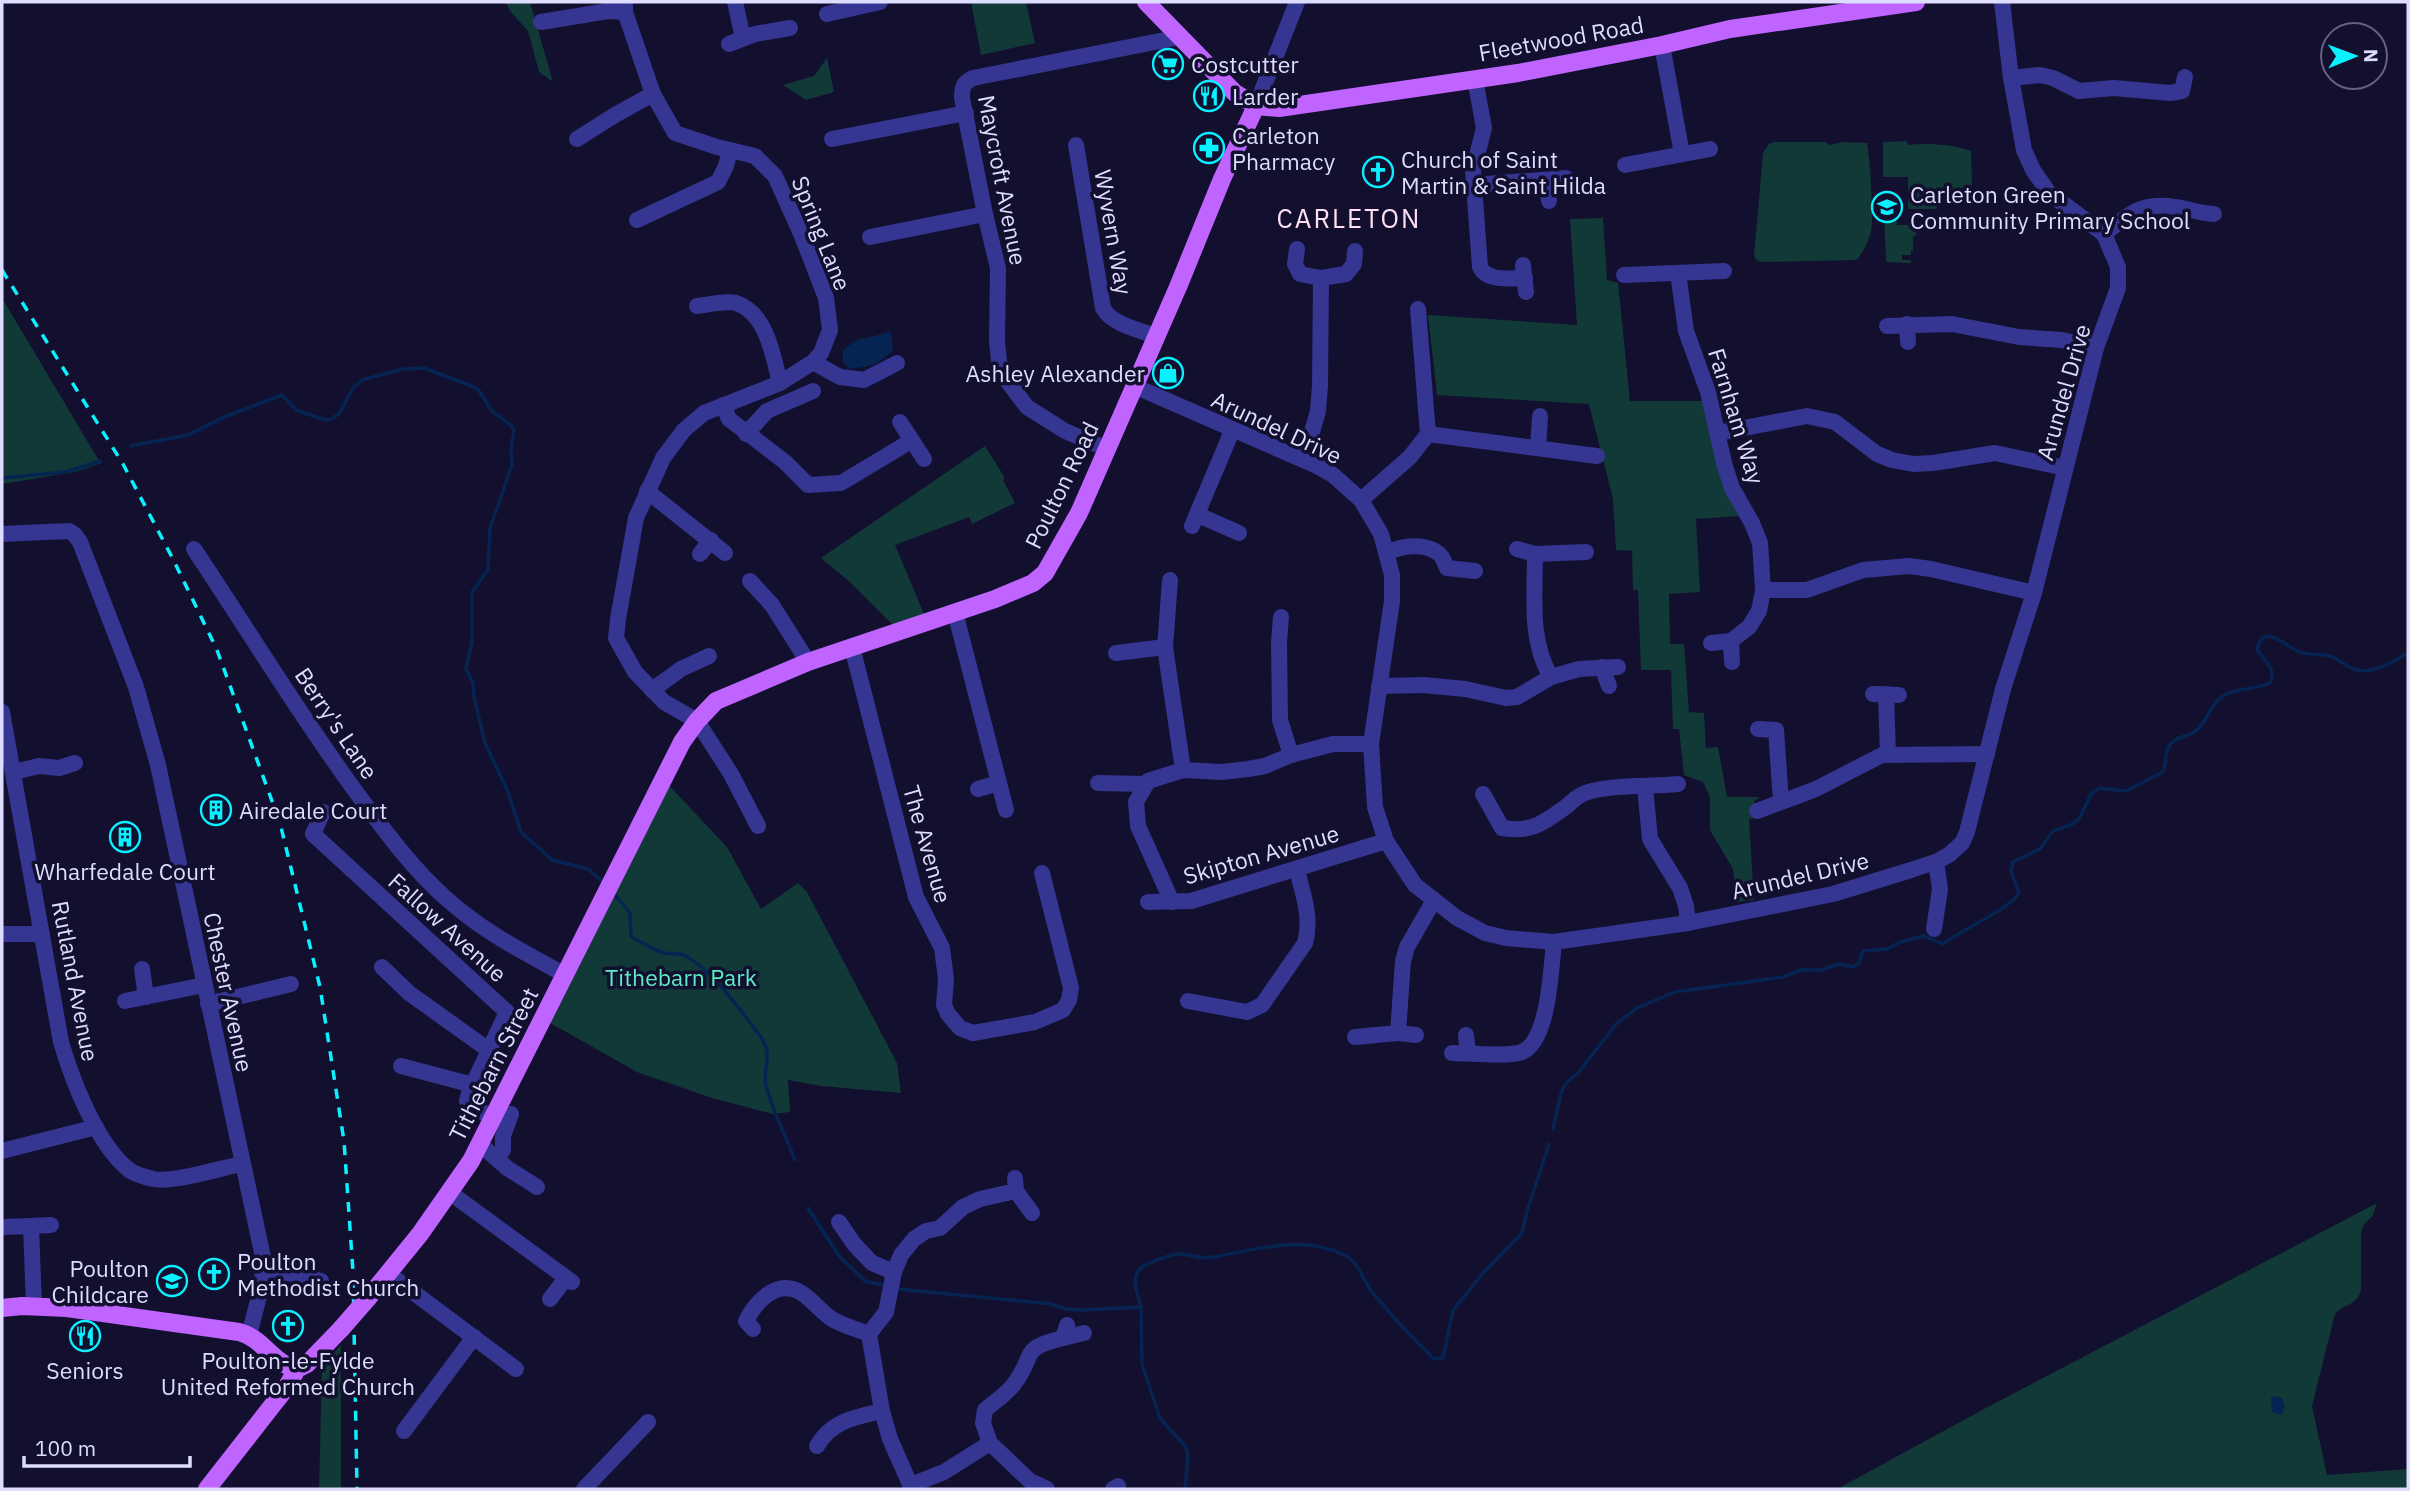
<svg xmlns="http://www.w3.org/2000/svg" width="2410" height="1491" viewBox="0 0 2410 1491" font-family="'IBM Plex Sans',sans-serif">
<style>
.green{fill:#113937}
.water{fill:#052452}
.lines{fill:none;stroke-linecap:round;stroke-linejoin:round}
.stream{stroke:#052452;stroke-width:3.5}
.minor{stroke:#353592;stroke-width:16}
.major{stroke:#bf64ff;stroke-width:18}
.rail{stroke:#09f0ff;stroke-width:3.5;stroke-dasharray:10 9;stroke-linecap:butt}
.major-bridge{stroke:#bf64ff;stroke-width:18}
.labels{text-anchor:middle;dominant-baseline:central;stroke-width:7;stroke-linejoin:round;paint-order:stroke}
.street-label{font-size:23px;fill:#dfddff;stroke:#130f2f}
.poi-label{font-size:23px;fill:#dfddff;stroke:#130f2f;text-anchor:start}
.park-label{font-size:23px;fill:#5bedc3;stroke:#130f2f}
.quarter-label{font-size:26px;letter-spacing:2px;fill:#ffdff4;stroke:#130f2f}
</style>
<rect width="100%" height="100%" fill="#130f2f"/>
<g class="green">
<polygon points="506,2 530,2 553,82 539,72 528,31 510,11"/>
<polygon points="971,2 1026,2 1035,43 981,55"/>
<polygon points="827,58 834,92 806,100 783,85 814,76"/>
<path d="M1907 141 1908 145C1926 143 1953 144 1971 151L1972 185H1967L1966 189H1937V209H1908V177H1883V142Z"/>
<path d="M1775 142H1826L1829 145 1843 142 1867 143C1870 156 1874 219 1871 232 1869 239 1862 256 1856 260L1762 262 1757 261 1754 256 1763 153 1769 144Z"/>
<polygon points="1884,210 1896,210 1897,225 1916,225 1916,235 1913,236 1913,251 1911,251 1911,255 1902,255 1902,260 1911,260 1911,263 1886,262"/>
<polygon points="1603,218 1607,280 1618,283 1630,401 1706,401 1739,516 1696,519 1700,592 1669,594 1670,644 1684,644 1689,712 1704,713 1706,748 1718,747 1727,797 1760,797 1754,801 1756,818 1749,819 1754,900 1736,902 1733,869 1710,830 1710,797 1703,782 1684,775 1679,729 1673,729 1671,670 1641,670 1638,590 1633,590 1632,551 1616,550 1613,499 1589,404 1437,395 1428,315 1577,325 1570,219"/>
<polygon points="2,298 98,459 102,463 75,472 2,484"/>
<polygon points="985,446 1005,478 1003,480 1015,503 972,524 969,517 895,545 924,614 893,625 850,582 821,558"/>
<polygon points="663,779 727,847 761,909 798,883 807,892 897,1063 901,1093 821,1086 788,1080 790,1112 773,1114 712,1098 637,1072 543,1019"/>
<path d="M2377 1203 2372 1217 2364 1224 2361 1232V1290C2357 1306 2345 1303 2335 1314L2312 1406 2327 1475 2408 1469V1489H1837L1984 1409Z"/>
<polygon points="341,1345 341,1489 319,1489 322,1367"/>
</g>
<g class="water">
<polygon points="891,332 893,351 874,365 849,369 843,362 843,350 856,340"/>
<polygon points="2275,1396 2282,1398 2285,1405 2282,1415 2272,1412 2271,1398"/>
</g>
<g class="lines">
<g class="stream">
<polyline points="131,446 188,435 224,417 282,395 296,410 325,420 331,419 339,414 353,388 362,380 403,369 424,368 474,387 480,392 492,411 512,426 514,431 511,449 512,465 490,528 488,570 472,592 472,642 466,669 473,683 474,697 485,743 508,792 521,832 552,860 588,869 604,883"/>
<polyline points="2,478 65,472 100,461"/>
<path d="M612 891 630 913 631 936C636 940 659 952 664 953 672 955 679 952 686 956 717 975 739 1009 761 1037 774 1057 762 1067 766 1086 772 1109 786 1137 795 1160"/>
<path d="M1553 1129 1561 1093 1567 1082 1579 1072 1616 1024 1637 1008 1675 992 1783 977 1801 970H1822L1838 964 1853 967 1859 963 1863 951 1887 949 1900 942 1924 936 1943 944C1961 930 2010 909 2019 893L2011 871 2013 862 2040 849 2053 831 2073 824 2079 819 2091 794 2099 788 2126 791 2163 772C2166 764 2165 754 2169 746 2175 736 2189 737 2197 730 2208 720 2210 704 2223 696 2238 687 2255 690 2270 683 2277 668 2264 662 2257 649 2265 621 2285 647 2300 652 2310 656 2323 653 2333 657 2341 661 2349 669 2357 670 2374 674 2394 661 2408 653"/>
<polyline points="808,1208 839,1256 865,1281 886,1286"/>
<polyline points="897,1289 1051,1304 1066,1309 1081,1310 1141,1307 1142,1364 1160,1418 1186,1447 1188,1457 1185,1489"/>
<path d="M1141 1307C1139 1296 1131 1282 1138 1271 1143 1264 1172 1253 1182 1254 1193 1255 1202 1260 1213 1257 1254 1250 1304 1234 1344 1255 1360 1263 1362 1279 1372 1292 1391 1315 1412 1338 1434 1359L1443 1358 1453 1310 1484 1272 1522 1233 1527 1211 1549 1144"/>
</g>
<g class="minor">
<polyline points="625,2 625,12 653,94 675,133 717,147 755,156 775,176 802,236 826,298 830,330 821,353 813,362 780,383 704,413 684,430 663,458 636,518 618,619 616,638 635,672 664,702 697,721 731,774 758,826"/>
<polyline points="735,2 743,38"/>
<polyline points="827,14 880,2"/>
<polyline points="541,22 608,11 625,12"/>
<polyline points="729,44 755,34 790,28"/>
<polyline points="1662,45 1682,154"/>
<polyline points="2011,78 2040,75 2053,78 2079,91 2114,88 2170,93 2182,91 2185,77"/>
<path d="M1475 79 1484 128 1473 171 1480 267C1487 282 1510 278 1525 278"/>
<polyline points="1256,106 1297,2"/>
<polyline points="577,139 615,115 653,94"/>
<polyline points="832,139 966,113"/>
<path d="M1076 145 1103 308C1111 324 1139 330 1156 336"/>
<polyline points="1625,165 1710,149"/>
<polyline points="1547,180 1549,201"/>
<polyline points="1473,185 1566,178"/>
<polyline points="637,220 718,182 726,166 730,150"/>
<path d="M2104 234C2128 215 2142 201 2175 207 2189 209 2200 213 2214 214"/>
<polyline points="870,237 985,214"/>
<polyline points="1297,249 1295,264 1300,274 1321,278 1346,274 1354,264 1355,251"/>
<polyline points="1523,265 1526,292"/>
<polyline points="1678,273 1686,331 1708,392 1724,463 1732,488 1752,523 1760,543 1763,590 1759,611 1749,627 1731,641 1711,643"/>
<polyline points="1624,275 1724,271"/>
<path d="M697 306C709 305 726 300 736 303 767 313 773 356 780 383"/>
<polyline points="1907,324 1908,342"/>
<polyline points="1887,326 1952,324 2019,337 2062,340 2096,348"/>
<polyline points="813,362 840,377 864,380 897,363"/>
<polyline points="1134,386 1317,466 1333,475 1361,500 1381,534 1392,575 1392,601 1371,744 1375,807 1386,841 1415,885 1457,918 1485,933 1506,938 1554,942 1688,923 1833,894 1911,870 1938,861 1950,854 1962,843 1967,832 2003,689 2034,593 2096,348 2118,288 2118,267 2104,234 2049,193 2033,170 2024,150 2011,78 2002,2"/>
<polyline points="723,405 729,419 785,462 808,485 841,483 911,441"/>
<polyline points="900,422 924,459"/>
<polyline points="1718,433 1807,416 1835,422 1877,454 1892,460 1913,464 1933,463 1995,453 2065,468"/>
<polyline points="746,434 767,411 813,391"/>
<polyline points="1428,434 1597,456"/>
<polyline points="1538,448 1540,416"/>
<path d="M1107 449 1065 431 1027 407 1005 378 999 361 997 341 998 268 985 214 962 98C962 87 963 83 973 78L1180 37"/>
<polyline points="1304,460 1318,411 1320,386 1321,278"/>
<polyline points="647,491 725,553"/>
<polyline points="1361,500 1410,457 1428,434 1418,309"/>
<polyline points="1198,515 1239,533"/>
<polyline points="1192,526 1232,431"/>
<polyline points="2,534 69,531 75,535 80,542 136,687 158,765 264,1262 261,1289 249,1335"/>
<path d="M194 549C248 630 299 714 356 792 384 830 414 871 449 901 487 934 522 951 565 975"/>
<polyline points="1517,549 1535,554 1586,552"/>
<path d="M1387 553C1401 546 1424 542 1438 553 1443 556 1444 562 1447 568L1475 571"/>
<polyline points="700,554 711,540"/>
<path d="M1535 554C1535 595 1529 641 1551 677"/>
<polyline points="1170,580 1165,647 1183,770"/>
<polyline points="750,581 772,605 808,662"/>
<polyline points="1763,590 1807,590 1863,570 1909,566 1931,569 2034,593"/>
<polyline points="955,612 1006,810"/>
<polyline points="1281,617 1279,642 1280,720 1291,755"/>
<polyline points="1731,641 1732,662"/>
<polyline points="852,647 916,897 942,948 946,979 944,1005 948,1014 960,1028 973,1033 1035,1022 1063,1010 1069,1000 1071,988 1042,873"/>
<polyline points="1116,653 1165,647"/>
<polyline points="1602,667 1609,686"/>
<polyline points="1379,686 1424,685 1465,689 1506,698 1517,697 1551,677 1579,669 1618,667"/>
<polyline points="652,690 681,669 709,656"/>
<polyline points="1873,694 1899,695"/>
<polyline points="1886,694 1888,755"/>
<path d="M2 712 61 1042C72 1080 97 1144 128 1169 133 1174 145 1177 153 1179 174 1183 220 1168 242 1164"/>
<polyline points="1758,729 1776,730 1781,801"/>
<polyline points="14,772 39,766 59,768 75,763"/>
<polyline points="1098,783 1145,784"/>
<polyline points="1645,787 1650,839 1680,888 1686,906 1688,923"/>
<polyline points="978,789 999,783"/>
<path d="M1483 794 1502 828C1532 833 1543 823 1567 806 1572 801 1578 796 1585 793 1611 784 1649 787 1678 784"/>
<polyline points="1757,811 1816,789 1882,755 1987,754"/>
<polyline points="323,812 313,834 507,1012 469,1093 467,1101 493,1119"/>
<polyline points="1148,902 1191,901 1386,841"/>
<polyline points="1172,902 1138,826 1136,802 1148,781 1183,770 1222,772 1248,769 1265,766 1291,755 1333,744 1371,744"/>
<polyline points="1934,929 1940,889 1936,862"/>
<polyline points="2,934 42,934"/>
<polyline points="382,967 409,993 490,1051"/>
<polyline points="142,969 146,997"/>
<polyline points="125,1001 204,985"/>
<path d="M1188 1001 1247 1012 1262 1005 1305 943C1312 918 1303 894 1297 870"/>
<polyline points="208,1004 291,984"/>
<polyline points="1398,1033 1416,1035"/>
<polyline points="1466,1035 1468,1053"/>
<polyline points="1355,1037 1398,1033 1403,961 1407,947 1433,902"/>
<path d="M1452 1053C1466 1053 1510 1057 1522 1052 1549 1041 1551 968 1554 942"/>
<polyline points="401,1066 473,1085"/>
<polyline points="480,1144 507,1168 537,1187"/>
<polyline points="2,1151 96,1127"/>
<polyline points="497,1159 503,1150 503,1136 511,1114"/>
<polyline points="1015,1178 1016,1191 1032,1213"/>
<polyline points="449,1192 572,1282"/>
<polyline points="839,1222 854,1244 872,1263 894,1272"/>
<polyline points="31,1226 51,1225"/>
<polyline points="2,1227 31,1226 34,1306"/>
<polyline points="389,1274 516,1369"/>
<polyline points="263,1277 288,1273 321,1281"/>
<polyline points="550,1299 566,1278"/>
<path d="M753 1329 746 1321C755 1303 775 1280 798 1291 811 1297 820 1312 832 1319 843 1326 857 1329 869 1334"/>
<polyline points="1063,1338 1084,1333"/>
<polyline points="404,1431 474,1337"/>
<polyline points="990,1443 1030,1481 1047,1489"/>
<path d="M817 1446C831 1421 855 1417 882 1411"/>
<path d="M911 1485 944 1472 990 1443 983 1423 985 1410C994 1402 1007 1394 1014 1384 1037 1354 1018 1349 1063 1338L1067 1325"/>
<polyline points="584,1489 648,1422"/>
<polyline points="912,1489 890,1439 882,1411 869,1334 886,1312 894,1272 901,1255 914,1239 926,1231 940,1228 963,1207 980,1199 1016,1191"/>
<polyline points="1113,1489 1118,1486"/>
</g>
<g class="major">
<polyline points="1146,2 1235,93 1256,106 1279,108 1518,73 1662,45 1730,29 1916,2"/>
<polyline points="368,1298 420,1234 471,1161 682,742 697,721 716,701 808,662 995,599 1033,583 1045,573 1079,513 1178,287 1222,179 1256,106"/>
<path d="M2 1308 22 1306 67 1308 239 1332C263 1338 273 1364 297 1369"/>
<polyline points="207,1489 286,1388 297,1369 307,1364 341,1329"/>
</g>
<polyline class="rail" points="2,270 123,464 174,561 217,650 280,823 320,987 344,1141 353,1272 357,1489"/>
<polyline class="major-bridge" points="341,1329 368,1298"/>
</g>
<defs>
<g id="supermarket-ring" transform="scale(1.575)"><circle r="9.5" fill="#130f2f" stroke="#09f0ff" stroke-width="1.5"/><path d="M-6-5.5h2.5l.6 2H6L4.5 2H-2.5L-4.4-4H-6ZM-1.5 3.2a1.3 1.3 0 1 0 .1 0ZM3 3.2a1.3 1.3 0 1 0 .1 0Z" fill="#09f0ff"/></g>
<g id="restaurant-ring" transform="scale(1.575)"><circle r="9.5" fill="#130f2f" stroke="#09f0ff" stroke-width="1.5"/><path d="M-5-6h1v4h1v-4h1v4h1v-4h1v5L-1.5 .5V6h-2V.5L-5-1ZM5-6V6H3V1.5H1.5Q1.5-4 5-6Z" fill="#09f0ff"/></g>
<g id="pharmacy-ring" transform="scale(1.575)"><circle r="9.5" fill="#130f2f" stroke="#09f0ff" stroke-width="1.5"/><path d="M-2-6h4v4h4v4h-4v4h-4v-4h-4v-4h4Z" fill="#09f0ff"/></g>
<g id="church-ring" transform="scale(1.575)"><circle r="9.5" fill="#130f2f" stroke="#09f0ff" stroke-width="1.5"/><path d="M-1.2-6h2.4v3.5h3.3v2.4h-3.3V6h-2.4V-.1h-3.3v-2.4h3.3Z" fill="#09f0ff"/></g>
<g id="school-ring" transform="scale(1.575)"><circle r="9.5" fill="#130f2f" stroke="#09f0ff" stroke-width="1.5"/><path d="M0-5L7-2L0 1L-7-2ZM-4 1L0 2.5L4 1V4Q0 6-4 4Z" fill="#09f0ff"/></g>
<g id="shop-ring" transform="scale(1.575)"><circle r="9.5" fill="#130f2f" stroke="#09f0ff" stroke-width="1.5"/><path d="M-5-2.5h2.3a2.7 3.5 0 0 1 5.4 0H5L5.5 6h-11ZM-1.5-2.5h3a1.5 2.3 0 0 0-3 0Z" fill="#09f0ff"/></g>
<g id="building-ring" transform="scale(1.575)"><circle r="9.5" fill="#130f2f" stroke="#09f0ff" stroke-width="1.5"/><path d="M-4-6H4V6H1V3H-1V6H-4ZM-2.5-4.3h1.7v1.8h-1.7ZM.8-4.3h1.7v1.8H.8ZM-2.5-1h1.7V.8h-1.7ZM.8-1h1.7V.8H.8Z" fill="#09f0ff"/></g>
</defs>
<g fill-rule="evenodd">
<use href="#supermarket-ring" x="1168" y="64"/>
<use href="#restaurant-ring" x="1209" y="96"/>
<use href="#pharmacy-ring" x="1209" y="148"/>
<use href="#church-ring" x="1378" y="172"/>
<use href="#school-ring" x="1887" y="207"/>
<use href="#shop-ring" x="1168" y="373"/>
<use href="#building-ring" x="216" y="810"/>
<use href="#building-ring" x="125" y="837"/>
<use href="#church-ring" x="214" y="1274"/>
<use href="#school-ring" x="172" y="1281"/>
<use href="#church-ring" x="288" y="1326"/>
<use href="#restaurant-ring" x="85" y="1336"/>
</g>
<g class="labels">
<g class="street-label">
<text transform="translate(1561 38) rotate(-10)">Fleetwood Road</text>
<text transform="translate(1003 180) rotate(79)">Maycroft Avenue</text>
<text transform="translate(1114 232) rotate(80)">Wyvern Way</text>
<text transform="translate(822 233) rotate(68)">Spring Lane</text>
<text transform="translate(2063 392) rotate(-74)">Arundel Drive</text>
<text transform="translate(1737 416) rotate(73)">Farnham Way</text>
<text transform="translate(1277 427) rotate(25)">Arundel Drive</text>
<text transform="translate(1061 485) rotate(-64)">Poulton Road</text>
<text transform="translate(337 723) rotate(56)">Berry's Lane</text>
<text transform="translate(928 844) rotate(74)">The Avenue</text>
<text transform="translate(1261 854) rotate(-16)">Skipton Avenue</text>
<text transform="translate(1800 875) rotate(-13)">Arundel Drive</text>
<text transform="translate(448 927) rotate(42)">Fallow Avenue</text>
<text transform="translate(76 981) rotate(79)">Rutland Avenue</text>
<text transform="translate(229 992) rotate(78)">Chester Avenue</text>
<text transform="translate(493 1064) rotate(-63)">Tithebarn Street</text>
</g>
<g class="poi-label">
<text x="1191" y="64">Costcutter</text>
<text x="1232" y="96">Larder</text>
<text x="1232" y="135">Carleton<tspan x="1232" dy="26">Pharmacy</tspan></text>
<text x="1401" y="159">Church of Saint<tspan x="1401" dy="26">Martin &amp; Saint Hilda</tspan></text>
<text x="1910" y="194">Carleton Green<tspan x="1910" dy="26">Community Primary School</tspan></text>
<text x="1145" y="373" text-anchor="end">Ashley Alexander</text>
<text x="239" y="810">Airedale Court</text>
<text x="125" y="871" text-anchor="middle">Wharfedale Court</text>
<text x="237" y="1261">Poulton<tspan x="237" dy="26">Methodist Church</tspan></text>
<text x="149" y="1268" text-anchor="end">Poulton<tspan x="149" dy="26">Childcare</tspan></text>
<text x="288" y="1360" text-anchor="middle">Poulton-le-Fylde<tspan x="288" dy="26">United Reformed Church</tspan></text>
<text x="85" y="1370" text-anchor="middle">Seniors</text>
</g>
<g class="park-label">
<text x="681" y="977">Tithebarn Park</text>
</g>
<g class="quarter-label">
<text x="1349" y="218">CARLETON</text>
</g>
</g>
<rect width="2410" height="1491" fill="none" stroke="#dfddff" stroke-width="7"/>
<g transform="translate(2354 56) rotate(89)"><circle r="33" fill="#130f2f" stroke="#656182" stroke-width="2"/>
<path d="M0-5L12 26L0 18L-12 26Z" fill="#09f0ff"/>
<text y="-10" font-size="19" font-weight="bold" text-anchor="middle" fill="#dfddff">N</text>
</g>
<path d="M24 1456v10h166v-10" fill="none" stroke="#dfddff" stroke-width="3.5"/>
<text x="35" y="1456" font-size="21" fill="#dfddff" stroke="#130f2f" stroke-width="5" paint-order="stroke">100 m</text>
</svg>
